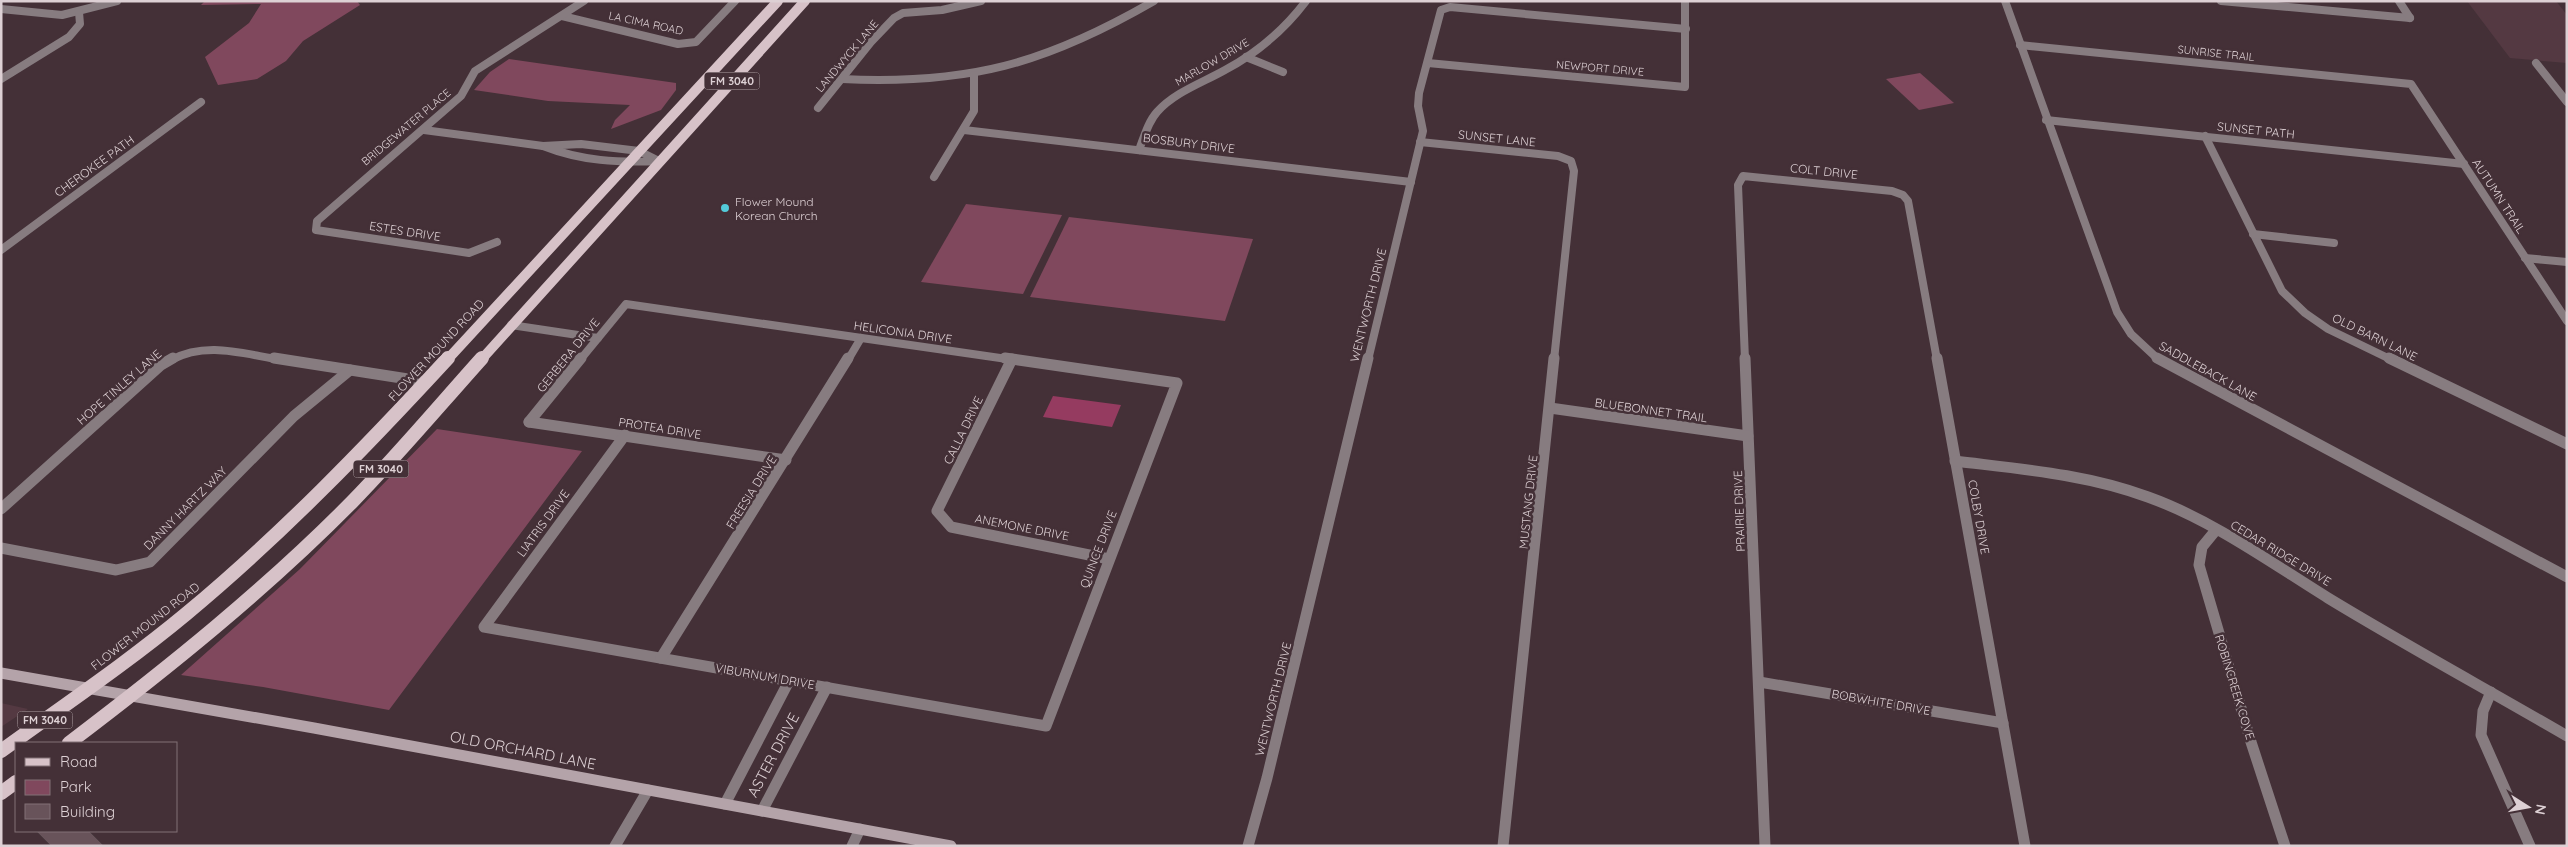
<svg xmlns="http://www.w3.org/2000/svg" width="2568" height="847" viewBox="0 0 2568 847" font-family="Quicksand,sans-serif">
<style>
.built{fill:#543942}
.green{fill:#80485d}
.water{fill:#953b60}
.building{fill:#68535a;stroke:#493a3f}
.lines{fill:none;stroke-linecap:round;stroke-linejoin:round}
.street-far1{stroke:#877c80;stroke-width:8}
.street{stroke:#877c80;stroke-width:11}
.secondary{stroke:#b4a3a9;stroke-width:11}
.primary-far1{stroke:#d7c2c8;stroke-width:10}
.primary{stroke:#d7c2c8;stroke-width:14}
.poi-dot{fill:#53cbda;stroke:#443037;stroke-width:2}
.labels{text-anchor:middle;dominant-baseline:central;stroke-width:5;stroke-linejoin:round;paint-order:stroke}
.far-street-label{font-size:11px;fill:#ddd0d4;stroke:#443037}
.shield{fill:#443037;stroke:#afa0a5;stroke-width:1}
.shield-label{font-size:11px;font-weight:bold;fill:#ddd0d4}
.street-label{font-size:12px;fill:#ddd0d4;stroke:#443037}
.poi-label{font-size:12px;fill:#ddd0d4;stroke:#443037;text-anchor:start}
.near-street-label{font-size:15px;fill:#ddd0d4;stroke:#443037}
</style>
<rect width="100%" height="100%" fill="#443037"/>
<g class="built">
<polygon points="2467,1 2556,1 2567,15 2567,63 2510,58"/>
<polygon points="1,703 28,709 1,727"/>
</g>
<g class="green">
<polygon points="205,1 357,1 360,5 303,41 286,61 257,79 218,85 205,57 249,23 261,4 201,5"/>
<polygon points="509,59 676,83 676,90 661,110 611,129 615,120 630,105 548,101 474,90 490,72"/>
<polygon points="1920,73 1954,103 1919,110 1886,79"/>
<polygon points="966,204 1062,215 1023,294 921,282"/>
<polygon points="1069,217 1253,239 1225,321 1030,297"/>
<polygon points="437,429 582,451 389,710 263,687 181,675 300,569"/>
</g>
<polygon class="water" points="1053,396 1121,405 1112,427 1043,417"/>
<polygon class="building" points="36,831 89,831 104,846 51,846"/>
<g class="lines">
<g class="street-far1">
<polyline points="2005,1 2117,312 2131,334 2159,360"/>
<polyline points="2221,1 2410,18"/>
<polyline points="2399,1 2410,18"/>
<polyline points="1,9 62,15 117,1"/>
<polyline points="562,16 678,44 696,42 735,1"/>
<polyline points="2020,45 2411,84 2567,321"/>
<polyline points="1246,57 1283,72"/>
<polyline points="1428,63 1685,87 1685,1"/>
<polyline points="2536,63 2567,102"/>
<polyline points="1,79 69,37 80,24 79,12"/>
<path d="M842 79C968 85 1045 64 1154 1"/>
<polyline points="818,108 871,42 894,18 903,13 942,10 981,1"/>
<polyline points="2046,120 2464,164"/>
<polyline points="424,130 543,146"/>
<polyline points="964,130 1411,182"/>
<polyline points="2205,136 2282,291 2305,313 2328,329 2392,360"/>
<polyline points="1420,142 1558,156 1571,161 1574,171 1554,360"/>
<path d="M581 144 639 151 659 161C619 163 581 161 543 146Z"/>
<path d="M1139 150C1144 137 1148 122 1157 112 1175 92 1202 83 1225 70 1257 53 1284 30 1306 1"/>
<polyline points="934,177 974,111 974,75"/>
<polyline points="2253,234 2334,243"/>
<polyline points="497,242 469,253 316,230 317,221 461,96 475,71 584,1"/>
<polyline points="1,250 201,102"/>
<polyline points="2525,258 2567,262"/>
<polyline points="511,325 598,338"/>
<path d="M171 360C207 341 243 354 282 360"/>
<polyline points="580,360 626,304 1014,360"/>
<polyline points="848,360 861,338"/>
<polyline points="1368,360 1423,131 1418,106 1419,93 1441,10 1450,7 1686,29"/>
<polyline points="1745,360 1738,185 1743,176 1892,191 1903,195 1908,201 1937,360"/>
</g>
<g class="street">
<polyline points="274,358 427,382"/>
<polyline points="1745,358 1765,846"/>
<polyline points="1937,358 2025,846"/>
<polyline points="2157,358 2567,577"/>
<polyline points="2389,358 2567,444"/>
<polyline points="1012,359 937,511 951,527 1109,559"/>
<polyline points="1550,408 1748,436"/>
<polyline points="529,422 581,358"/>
<polyline points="529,422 786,460"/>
<polyline points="625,435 484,627 1046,726 1177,383 1005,358"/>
<path d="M1955 461C2020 469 2086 474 2148 497 2212 520 2270 562 2328 598 2407 646 2488 690 2567 736"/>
<polyline points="1,509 161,365 173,358"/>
<polyline points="2216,530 2202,547 2199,565 2251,742 2285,846"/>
<polyline points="1,548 116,570 150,562 294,416 350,370"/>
<polyline points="661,658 848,358"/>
<polyline points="1759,682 2003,723"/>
<polyline points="2491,692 2483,711 2481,735 2530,846"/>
<polyline points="725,804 789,681"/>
<polyline points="762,811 827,687"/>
<polyline points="615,846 648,790"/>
<polyline points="852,846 860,829"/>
<polyline points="1248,846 1267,778 1368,358"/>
<polyline points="1503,846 1554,358"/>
</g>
<polyline class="secondary" points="1,673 314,728 951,846"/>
<g class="primary-far1">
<polyline points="447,360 778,1"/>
<polyline points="481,360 805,1"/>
</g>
<g class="primary">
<path d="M69 743C168 668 265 590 352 502 397 456 439 406 482 358"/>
<path d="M1 751C63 706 127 663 186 614 281 535 365 448 448 358"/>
<polyline points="1,793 16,782"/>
</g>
</g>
<circle class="poi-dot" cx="725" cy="208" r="5"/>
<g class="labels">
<g class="far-street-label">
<text transform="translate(646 23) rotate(12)">LA CIMA ROAD</text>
<text transform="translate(2216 53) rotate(6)">SUNRISE TRAIL</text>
<text transform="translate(847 56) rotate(-50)">LANDWYCK LANE</text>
<text transform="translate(1212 62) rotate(-30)">MARLOW DRIVE</text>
<text transform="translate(1600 68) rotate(5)">NEWPORT DRIVE</text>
<text transform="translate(406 127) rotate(-40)">BRIDGEWATER PLACE</text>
</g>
<g class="shield">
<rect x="704.5" y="72.5" width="55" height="17" rx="4"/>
<rect x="353.5" y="460.5" width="55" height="17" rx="4"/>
<rect x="17.5" y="711.5" width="55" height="17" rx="4"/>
</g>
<g class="shield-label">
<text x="732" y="81">FM 3040</text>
<text x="381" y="469">FM 3040</text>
<text x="45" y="720">FM 3040</text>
</g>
<g class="street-label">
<text transform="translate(2256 130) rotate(6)">SUNSET PATH</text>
<text transform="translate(1497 138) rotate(6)">SUNSET LANE</text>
<text transform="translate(1189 143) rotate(7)">BOSBURY DRIVE</text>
<text transform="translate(94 166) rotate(-36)">CHEROKEE PATH</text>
<text transform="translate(1824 171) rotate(6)">COLT DRIVE</text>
<text transform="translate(2499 196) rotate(57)">AUTUMN TRAIL</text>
<text transform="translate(405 231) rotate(9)">ESTES DRIVE</text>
<text transform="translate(1368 305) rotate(-76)">WENTWORTH DRIVE</text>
<text transform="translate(903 332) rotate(8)">HELICONIA DRIVE</text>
<text transform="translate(2375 337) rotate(26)">OLD BARN LANE</text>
<text transform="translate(436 350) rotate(-47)">FLOWER MOUND ROAD</text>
<text transform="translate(568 355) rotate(-51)">GERBERA DRIVE</text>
<text transform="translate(2208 371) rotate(29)">SADDLEBACK LANE</text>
<text transform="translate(119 387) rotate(-41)">HOPE TINLEY LANE</text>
<text transform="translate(1651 410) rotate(8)">BLUEBONNET TRAIL</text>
<text transform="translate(660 428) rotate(9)">PROTEA DRIVE</text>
<text transform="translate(963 430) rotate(-64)">CALLA DRIVE</text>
<text transform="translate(751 492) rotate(-58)">FREESIA DRIVE</text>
<text transform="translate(1528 502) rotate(-84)">MUSTANG DRIVE</text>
<text transform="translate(185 508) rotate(-45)">DANNY HARTZ WAY</text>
<text transform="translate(1739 511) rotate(-92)">PRAIRIE DRIVE</text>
<text transform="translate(1979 517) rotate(80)">COLBY DRIVE</text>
<text transform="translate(543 523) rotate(-54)">LIATRIS DRIVE</text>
<text transform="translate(1022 527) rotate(11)">ANEMONE DRIVE</text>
<text transform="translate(1098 549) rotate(-69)">QUINCE DRIVE</text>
<text transform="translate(2281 553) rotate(31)">CEDAR RIDGE DRIVE</text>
<text transform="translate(145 626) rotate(-38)">FLOWER MOUND ROAD</text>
<text transform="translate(765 676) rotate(10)">VIBURNUM DRIVE</text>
<text transform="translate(2235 687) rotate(73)">ROBINCREEK COVE</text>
<text transform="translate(1273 699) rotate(-76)">WENTWORTH DRIVE</text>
<text transform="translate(1881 702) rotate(10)">BOBWHITE DRIVE</text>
</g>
<g class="poi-label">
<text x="735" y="201">Flower Mound<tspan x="735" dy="14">Korean Church</tspan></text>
</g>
<g class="near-street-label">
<text transform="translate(523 750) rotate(11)">OLD ORCHARD LANE</text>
<text transform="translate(773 755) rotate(-62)">ASTER DRIVE</text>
</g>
</g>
<rect width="2568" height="847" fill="none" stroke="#ddd0d4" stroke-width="5"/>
<rect x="15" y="742" width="162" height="90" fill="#443037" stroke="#817076"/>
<rect x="25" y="758" width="25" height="8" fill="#d7c2c8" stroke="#817076"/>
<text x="60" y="767" font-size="15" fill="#ddd0d4">Road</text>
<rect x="25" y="780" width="25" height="15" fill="#80485d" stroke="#817076"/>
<text x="60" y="792" font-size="15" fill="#ddd0d4">Park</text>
<rect x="25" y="804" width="25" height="15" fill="#68535a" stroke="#817076"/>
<text x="60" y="817" font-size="15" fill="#ddd0d4">Building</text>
<g transform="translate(2528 807) rotate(101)" stroke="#443037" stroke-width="4" paint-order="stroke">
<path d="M0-4L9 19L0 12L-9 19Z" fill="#ddd0d4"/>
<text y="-8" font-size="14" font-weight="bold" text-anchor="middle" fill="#ddd0d4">N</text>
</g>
</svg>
